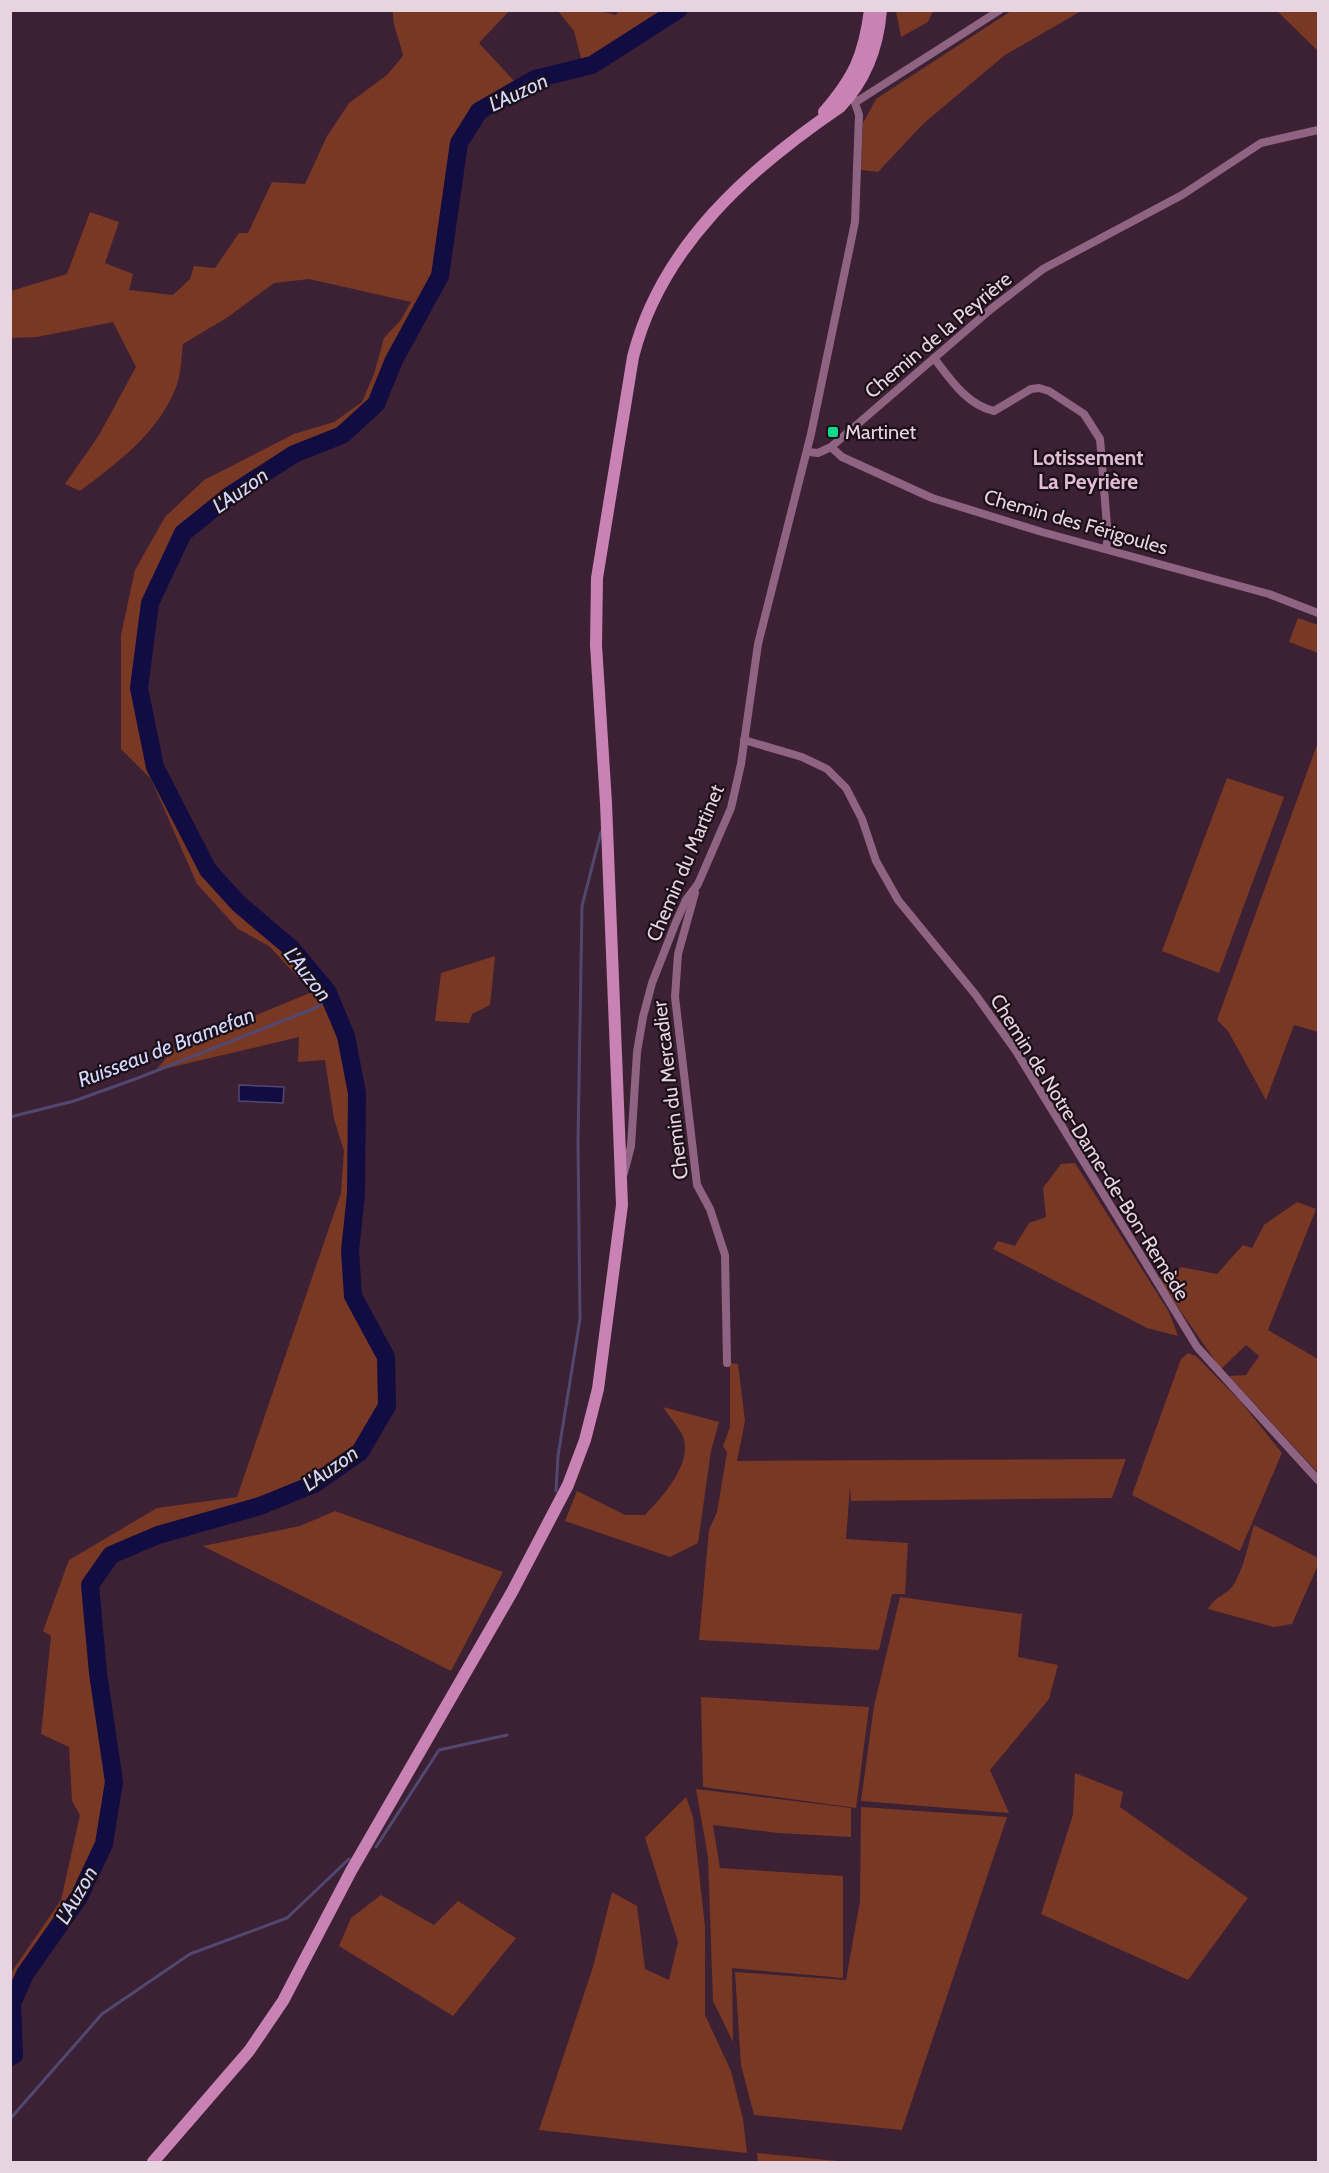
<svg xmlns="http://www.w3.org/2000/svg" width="1329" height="2173" viewBox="0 0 1329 2173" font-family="Cabin,sans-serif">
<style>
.green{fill:#793823}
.water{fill:#110c42;stroke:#514872;stroke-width:1.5}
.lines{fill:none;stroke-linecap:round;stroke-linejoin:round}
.stream{stroke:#514872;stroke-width:3}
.river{stroke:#110c42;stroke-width:18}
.minor{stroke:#8f6382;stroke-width:8}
.secondary{stroke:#c882b3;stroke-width:12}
.poi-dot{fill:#08d98b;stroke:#1b0f18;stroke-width:2}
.labels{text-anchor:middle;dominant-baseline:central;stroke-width:4.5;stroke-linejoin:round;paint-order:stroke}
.street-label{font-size:20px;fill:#e7d4e1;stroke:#1b0f18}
.poi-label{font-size:20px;fill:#e7d4e1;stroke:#1b0f18;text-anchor:start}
.water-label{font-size:21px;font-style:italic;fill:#d2d8fd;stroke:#1b0f18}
.neighbourhood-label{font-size:21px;font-weight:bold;fill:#e2bcd5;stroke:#1b0f18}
</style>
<rect width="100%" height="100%" fill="#3c2034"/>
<g class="green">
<path d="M393 11H509L479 43 515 82 474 108 455 142 436 277 391 357 371 402 339 430 290 452 225 495 180 531 145 602 135 688 152 769 205 872 236 905 288 951 324 994 341 1038 353 1094 352 1196 346 1250 349 1296 381 1357V1405L356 1449 313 1482 259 1504 156 1533 110 1553 87 1584C89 1614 91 1645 95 1675 102 1726 118 1794 102 1843 83 1902 36 1946 11 2001V1973L61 1900 80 1815 72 1801 69 1747 41 1734 51 1636 43 1631 69 1560 157 1508 237 1497 341 1193 344 1151 334 1119 325 1060 298 1062 299 1037 155 1071 174 1049 312 992 269 946 238 929 197 884 151 779 121 749V635L135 570 165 517 204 480 294 434 334 422 362 402 374 374 384 338 400 321 411 302 309 279 274 283 228 317 183 344C181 359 181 376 175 390 156 435 117 463 80 491L65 484 99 435 136 367 113 322 37 337 11 338V291L67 274 90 212 119 222 105 263 133 274 129 290 173 295 190 279 194 266 215 268 239 233H248L272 182 305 184 327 136 349 103 387 75 403 56C400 39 392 27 393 11Z"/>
<polygon points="558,11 599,11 616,15 618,11 668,11 590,61 582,62 574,31"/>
<polygon points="896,11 896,10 933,11 928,22 901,37"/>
<polygon points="1011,11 1081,11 1005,55 923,124 878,172 861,170 863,123 876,99"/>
<polygon points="1277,11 1318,11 1318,51"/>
<polygon points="1298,618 1318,625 1318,653 1289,642"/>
<polygon points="1318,742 1318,1032 1294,1025 1266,1100 1228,1031 1217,1020"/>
<polygon points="1227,778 1284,797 1219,973 1162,951"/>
<polygon points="495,956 490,1005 472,1014 469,1023 435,1021 441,973"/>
<polygon points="1075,1163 1169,1312 1178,1336 1147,1328 993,1249 998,1241 1015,1246 1029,1223 1046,1217 1043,1188 1061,1164"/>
<polygon points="1297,1202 1316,1209 1268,1330 1318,1359 1318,1473 1229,1376 1246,1375 1259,1356 1246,1345 1221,1369 1158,1279 1174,1275 1181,1267 1217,1274 1243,1245 1252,1248 1264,1225"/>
<polygon points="1188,1353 1196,1356 1241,1402 1282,1453 1240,1551 1132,1495 1181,1359"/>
<polygon points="730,1363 738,1364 745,1421 737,1461 1126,1459 1112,1498 851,1501 850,1486 846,1539 908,1543 905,1594 892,1594 879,1650 699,1640 709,1530 717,1512 727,1452 723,1446 730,1427"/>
<path d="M663 1407 719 1422 711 1451 698 1543 670 1557 565 1521 577 1491 625 1515H645C662 1497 695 1462 682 1434 677 1425 669 1416 663 1407Z"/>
<polygon points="335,1511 503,1572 451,1671 203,1546 300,1526"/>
<path d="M1254 1525 1318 1558V1565L1292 1624 1274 1627 1208 1609C1217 1595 1224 1596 1232 1587 1244 1570 1248 1544 1254 1525Z"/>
<polygon points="900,1597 1022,1614 1018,1657 1058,1665 1049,1699 990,1770 1009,1813 861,1801 874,1706"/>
<polygon points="701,1697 869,1707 856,1808 703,1787"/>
<polygon points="1075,1773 1123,1792 1120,1807 1248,1898 1188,1980 1041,1914 1073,1815"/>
<polygon points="696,1789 851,1808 851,1837 778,1833 713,1825 720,1868 843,1876 843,1978 732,1968 733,2042 713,2001 708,1857"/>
<polygon points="686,1797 693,1817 705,1927 705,2015 731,2071 743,2119 747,2153 539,2130 593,1967 612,1892 637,1906 645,1969 669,1980 678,1942 645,1838"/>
<polygon points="861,1807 1007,1817 902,2130 754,2115 741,2065 735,1972 846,1980 860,1901"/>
<polygon points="381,1895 434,1925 458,1901 516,1938 453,2016 339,1946 351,1918"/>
<polygon points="757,2153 847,2162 758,2162"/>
</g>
<polygon class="water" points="239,1085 284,1087 283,1103 239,1101"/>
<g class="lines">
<g class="stream">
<polyline points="10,1117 74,1101 138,1078 315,1008 330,999"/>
<polyline points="556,1491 558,1456 580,1319 578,1142 582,906 601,832"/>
<polyline points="376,1847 439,1750 507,1735"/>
<polyline points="10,2119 102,2014 190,1954 287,1918 349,1859"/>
</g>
<polyline class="river" points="10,2057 14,2055 12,2003 25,1974 79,1897 104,1844 114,1782 98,1673 90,1585 111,1555 158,1535 260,1506 314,1484 360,1452 387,1406 386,1357 353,1296 350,1251 356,1194 357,1093 346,1036 327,991 291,948 239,904 208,870 155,767 139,688 150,603 183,533 229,496 294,454 342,435 376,404 394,360 440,276 459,143 479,111 535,79 592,65 678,10"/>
<g class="minor">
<polyline points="856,102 1000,10"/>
<path d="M934 358C950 379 967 405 994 411L1031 389 1039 388 1049 391 1084 414 1100 439 1108 538 1106 548"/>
<polyline points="831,447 842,457 932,498 1042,532 1269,594 1318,613"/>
<polyline points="808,452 818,453 831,447 991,309 1043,269 1182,195 1261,143 1318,130"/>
<polyline points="744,740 802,757 827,769 846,788 862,819 876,861 898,900 975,994 1016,1051 1197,1347 1318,1480"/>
<polyline points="695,893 678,954 675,997 697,1185 710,1209 725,1255 727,1363"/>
<polyline points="624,1173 631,1146 637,1052 643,1017 652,983 676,922 686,900 698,884 731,808 741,764 758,644 811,434 855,222 859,115 852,94"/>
</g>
<g class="secondary">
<path d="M824 112C854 77 864 56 870 10"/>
<path d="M153 2162 249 2051 283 2001 351 1871 512 1592 568 1485 585 1440 598 1389 622 1205 606 803 596 645 597 578 633 357C661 246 749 169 840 107 866 80 878 47 881 10"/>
</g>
</g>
<rect class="poi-dot" x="827" y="426" width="12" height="12" rx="3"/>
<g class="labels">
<g class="street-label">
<text transform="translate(938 335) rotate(-40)">Chemin de la Peyrière</text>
<text transform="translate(1076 522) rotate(16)">Chemin des Férigoules</text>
<text transform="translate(685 863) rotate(-67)">Chemin du Martinet</text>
<text transform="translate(670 1090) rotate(-97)">Chemin du Mercadier</text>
<text transform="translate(1090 1147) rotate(58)">Chemin de Notre-Dame-de-Bon-Remède</text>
</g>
<g class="poi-label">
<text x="845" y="432">Martinet</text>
</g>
<g class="water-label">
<text transform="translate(518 92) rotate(-25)">L'Auzon</text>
<text transform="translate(240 490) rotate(-35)">L'Auzon</text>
<text transform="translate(308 974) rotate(52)">L'Auzon</text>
<text transform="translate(166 1047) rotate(-21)">Ruisseau de Bramefan</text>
<text transform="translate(330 1468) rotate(-35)">L'Auzon</text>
<text transform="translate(76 1895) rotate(-60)">L'Auzon</text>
</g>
<g class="neighbourhood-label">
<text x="1088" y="457">Lotissement<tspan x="1088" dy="24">La Peyrière</tspan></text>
</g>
</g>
<rect width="1329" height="2173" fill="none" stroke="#e7d4e1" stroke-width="24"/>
</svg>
